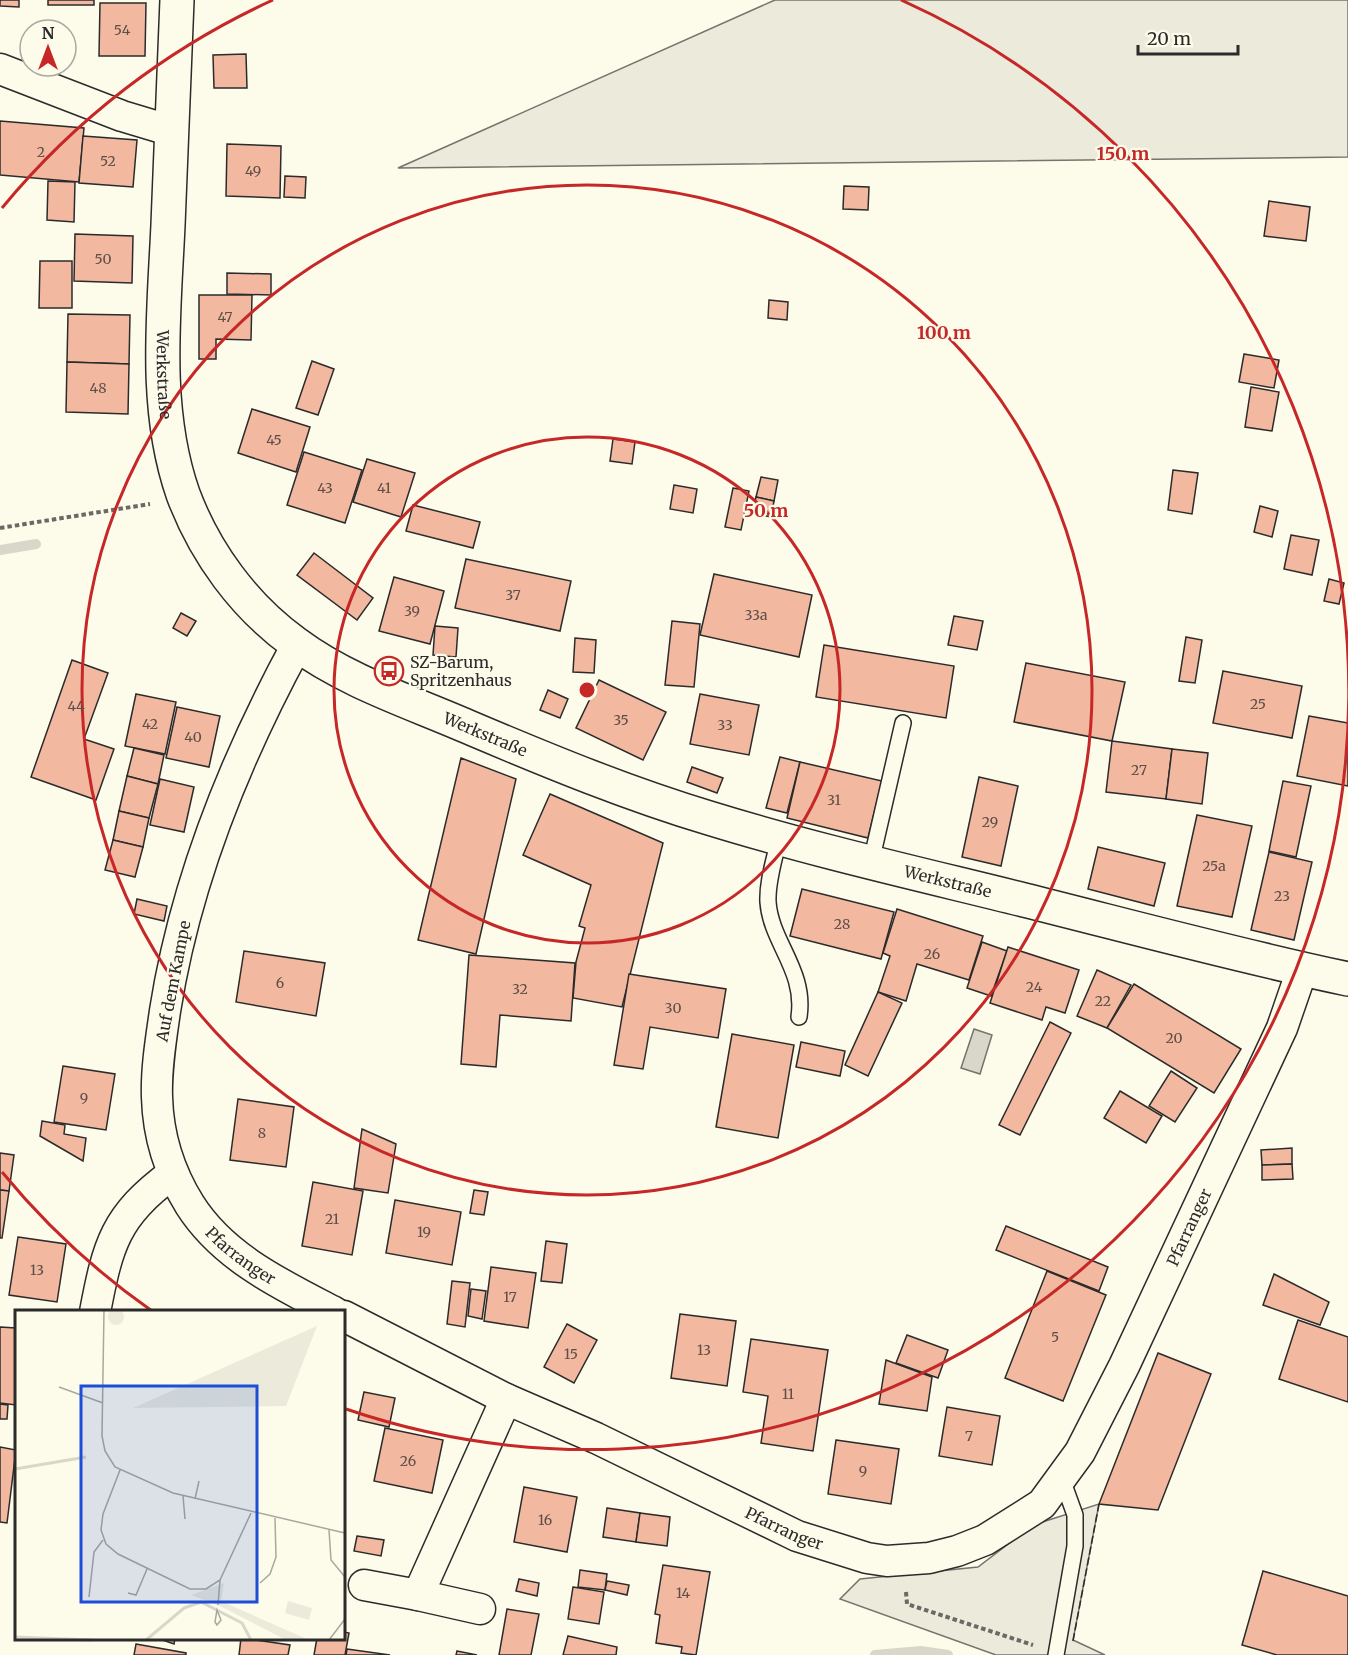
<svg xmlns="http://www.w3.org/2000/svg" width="1348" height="1655" viewBox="0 0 1348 1655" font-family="Merriweather,serif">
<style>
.green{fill:#ecebdb;stroke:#74746e;stroke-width:1.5}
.water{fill:#d8d7c9;stroke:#74746e;stroke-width:1.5}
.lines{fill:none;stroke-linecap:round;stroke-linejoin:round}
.stream{stroke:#d8d7c9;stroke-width:10}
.building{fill:#f2b8a0;stroke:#2b2b2b;stroke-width:1.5}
.lane-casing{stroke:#2b2b2b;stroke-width:18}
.street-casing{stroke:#2b2b2b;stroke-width:33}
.secondary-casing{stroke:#2b2b2b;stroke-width:36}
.path{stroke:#6a6964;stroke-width:4;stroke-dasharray:4.5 3;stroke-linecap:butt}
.lane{stroke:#fdfbea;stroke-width:15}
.street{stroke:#fdfbea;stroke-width:30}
.secondary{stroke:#fdfbea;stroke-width:33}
.fence{stroke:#2b2b2b;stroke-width:1.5;stroke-dasharray:8 3;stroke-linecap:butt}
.ring{fill:none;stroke:#c62828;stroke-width:3}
.labels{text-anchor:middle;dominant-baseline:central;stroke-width:4.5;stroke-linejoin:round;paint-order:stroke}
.number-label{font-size:14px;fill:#5d4e48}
.street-label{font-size:16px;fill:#2b2b2b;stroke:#fdfbea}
.poi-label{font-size:16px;fill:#2b2b2b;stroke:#fdfbea;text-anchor:start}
.inset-river{fill:none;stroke:#d8d7c9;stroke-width:3}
.inset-road{fill:none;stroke:#a9a89e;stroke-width:1.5}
.view{fill:#1d4ed8;fill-opacity:0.15;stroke:#1d4ed8;stroke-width:3}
.inset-edge{fill:none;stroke:#2b2b2b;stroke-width:3}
.centre{fill:#c62828;stroke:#fdfbea;stroke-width:3}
.ring-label{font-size:18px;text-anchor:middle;font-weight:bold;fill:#c62828;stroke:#fdfbea;stroke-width:4.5;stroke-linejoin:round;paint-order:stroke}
</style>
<rect width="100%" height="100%" fill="#fdfbea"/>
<g class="green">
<polygon points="775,0 1348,0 1348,157 398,168"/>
<polygon points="1099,1504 1073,1640 1105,1655 996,1655 840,1599 860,1579 978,1567 1033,1525"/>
</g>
<polygon class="water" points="974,1029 992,1035 980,1074 961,1068"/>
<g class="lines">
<g class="stream">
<polyline points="0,550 36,544"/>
<polyline points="875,1655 921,1651 948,1655"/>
</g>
</g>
<g class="building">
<polygon points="0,0 19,0 19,7 0,6"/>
<rect x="48" y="0" width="46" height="5"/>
<polygon points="100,3 146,3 145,56 99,56"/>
<polygon points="246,54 247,88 214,88 213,55"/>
<polygon points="0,121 84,128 79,182 0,175"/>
<polygon points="83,136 137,140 133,187 79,183"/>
<polygon points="227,144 281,146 280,198 226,196"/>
<polygon points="285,176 306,177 305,198 284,197"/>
<polygon points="48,181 75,182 74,222 47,220"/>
<polygon points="844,186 869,187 868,210 843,209"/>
<polygon points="1269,201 1310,207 1306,241 1264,236"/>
<polygon points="75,234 133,236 132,283 74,281"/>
<polygon points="40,261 72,261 72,308 39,308"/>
<polygon points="227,273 271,274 271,295 227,294"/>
<polygon points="199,295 252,295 251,340 216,339 216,359 199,359"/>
<polygon points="769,300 788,302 787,320 768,318"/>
<polygon points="68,314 130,315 129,364 67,362"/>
<polygon points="1244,354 1279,360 1274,388 1239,382"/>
<polygon points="312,361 334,369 318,415 296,408"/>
<polygon points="67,362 129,364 128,414 66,412"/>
<polygon points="1251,387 1279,392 1272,431 1245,427"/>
<polygon points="252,409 310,427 296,472 238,453"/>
<polygon points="613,439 635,442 632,464 610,461"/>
<polygon points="304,452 362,470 345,523 287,505"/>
<polygon points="367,459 415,473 401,517 353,502"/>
<polygon points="1173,470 1198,473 1192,514 1168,510"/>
<polygon points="761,477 778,480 774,501 756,497"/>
<polygon points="674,485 697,489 693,513 670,509"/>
<polygon points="733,488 749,491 741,530 725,527"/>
<polygon points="756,497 774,501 771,517 753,513"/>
<polygon points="413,505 480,522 473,548 406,531"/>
<polygon points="1260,506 1278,511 1272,537 1254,532"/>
<polygon points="1291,535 1319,540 1312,575 1284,569"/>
<polygon points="314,553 373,598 357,620 297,575"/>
<polygon points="466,559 571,581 560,631 455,608"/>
<polygon points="714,574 812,595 799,657 700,635"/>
<polygon points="394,577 444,591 430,644 379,631"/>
<polygon points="1329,579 1344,583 1339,604 1324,601"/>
<polygon points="181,613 196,621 187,636 173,628"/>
<polygon points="954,616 983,621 977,650 948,645"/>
<polygon points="672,621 700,624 694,687 665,685"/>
<polygon points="435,626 458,628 456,657 433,655"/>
<polygon points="1186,637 1202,640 1195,683 1179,681"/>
<polygon points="575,638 596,640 594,673 573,672"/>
<polygon points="824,645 954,666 946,718 816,697"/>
<polygon points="72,660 108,673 84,739 114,749 96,800 31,777"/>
<polygon points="1026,663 1125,682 1112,741 1014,722"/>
<polygon points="1223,671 1302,686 1292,738 1213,723"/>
<polygon points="599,680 666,712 643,760 576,728"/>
<polygon points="548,690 568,699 560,718 540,710"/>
<polygon points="136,694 176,702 165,754 125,746"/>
<polygon points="700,694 759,705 749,755 690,744"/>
<polygon points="177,707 220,716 209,767 166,758"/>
<polygon points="1309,716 1348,723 1348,786 1297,776"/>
<polygon points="1112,741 1172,749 1166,799 1106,792"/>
<polygon points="134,748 164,755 158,784 127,776"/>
<polygon points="1172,749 1208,753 1202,804 1166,799"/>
<polygon points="780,757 800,762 787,813 766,808"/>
<polygon points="461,758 516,779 476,954 418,940"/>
<polygon points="800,762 882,781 868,838 787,818"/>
<polygon points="692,767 723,778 717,793 687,782"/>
<polygon points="127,776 158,784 149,818 119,811"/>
<polygon points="979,777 1018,786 1001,866 962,857"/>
<polygon points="160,779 194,787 184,832 150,825"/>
<polygon points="1283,781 1311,786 1296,857 1269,851"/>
<polygon points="550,794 663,843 622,1007 573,998 576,962 585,928 579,926 591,885 523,855"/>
<polygon points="119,811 149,818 143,847 113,840"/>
<polygon points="1197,815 1252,826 1232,917 1177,906"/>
<polygon points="113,840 143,847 135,877 105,870"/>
<polygon points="1098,847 1165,863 1154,906 1088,889"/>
<polygon points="1269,852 1312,862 1294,940 1251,930"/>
<polygon points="802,889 894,912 881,959 790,936"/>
<polygon points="137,899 167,906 164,921 134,914"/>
<polygon points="897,909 983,936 969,980 917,964 906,1001 878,992 890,956 883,953"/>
<polygon points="982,942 1007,951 991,996 967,988"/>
<polygon points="1008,947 1079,970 1065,1013 1046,1007 1042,1020 990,1003"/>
<polygon points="244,951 325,963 316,1016 236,1002"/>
<polygon points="469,955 575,963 571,1021 500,1015 496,1067 461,1064"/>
<polygon points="1097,970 1131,985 1107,1028 1077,1016"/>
<polygon points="629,974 726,989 718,1038 650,1027 643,1069 614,1065"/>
<polygon points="1134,984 1241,1049 1214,1093 1107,1028"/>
<polygon points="878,992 902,1003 868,1076 845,1065"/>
<polygon points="1050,1022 1071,1033 1020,1135 999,1125"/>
<polygon points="732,1034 794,1045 778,1138 716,1127"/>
<polygon points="801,1042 845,1051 840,1076 796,1067"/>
<polygon points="63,1066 115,1074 106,1130 54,1122"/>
<polygon points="1171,1071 1197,1088 1175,1122 1149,1106"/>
<polygon points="1120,1091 1162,1116 1146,1143 1104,1118"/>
<polygon points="238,1099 294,1107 286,1167 230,1160"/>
<polygon points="42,1121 65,1125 64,1134 86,1138 83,1161 40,1136"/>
<polygon points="362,1129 396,1144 388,1193 354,1188"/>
<polygon points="1292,1148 1292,1164 1262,1165 1261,1150"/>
<polygon points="0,1153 14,1155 9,1191 0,1190"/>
<polygon points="1292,1164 1293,1179 1262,1180 1262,1165"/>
<polygon points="313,1182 363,1191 352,1255 302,1246"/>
<polygon points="0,1190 9,1191 2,1238 0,1238"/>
<polygon points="474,1190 488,1192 484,1215 470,1213"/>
<polygon points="395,1200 461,1212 452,1265 386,1253"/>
<polygon points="1006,1226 1108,1267 1099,1291 996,1250"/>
<polygon points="18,1237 66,1244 57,1302 9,1295"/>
<polygon points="546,1241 567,1244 562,1283 541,1281"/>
<polygon points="491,1267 536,1273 528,1328 484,1321"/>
<polygon points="1047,1271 1106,1295 1063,1401 1005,1378"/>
<polygon points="1274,1274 1329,1302 1320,1325 1263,1305"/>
<polygon points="452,1281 470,1283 465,1327 447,1324"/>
<polygon points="471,1289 486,1291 482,1319 468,1316"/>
<polygon points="680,1314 736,1321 727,1386 671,1378"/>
<polygon points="1298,1320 1348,1337 1348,1402 1279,1379"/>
<polygon points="567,1324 597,1340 574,1383 544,1367"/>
<polygon points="0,1327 16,1328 16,1405 0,1403"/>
<polygon points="907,1335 948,1350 938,1378 896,1363"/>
<polygon points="751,1339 828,1350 813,1451 761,1443 768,1396 743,1392"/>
<polygon points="1158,1353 1211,1374 1158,1510 1099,1504"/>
<polygon points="886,1360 932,1377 927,1411 879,1404"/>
<polygon points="364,1392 395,1398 389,1427 358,1420"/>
<polygon points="0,1404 8,1405 7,1419 0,1419"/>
<polygon points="947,1407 1000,1416 992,1465 939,1456"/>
<polygon points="385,1428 443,1440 432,1493 374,1481"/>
<polygon points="836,1440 899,1449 891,1504 828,1494"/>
<polygon points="0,1447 16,1450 7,1523 0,1522"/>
<polygon points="524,1487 577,1497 567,1552 514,1542"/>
<polygon points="607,1508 640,1513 636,1542 603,1537"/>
<polygon points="640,1513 670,1517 667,1546 636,1542"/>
<polygon points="357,1536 384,1540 381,1556 354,1551"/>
<polygon points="663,1565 710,1572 696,1655 681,1653 682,1647 656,1643 660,1615 655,1614"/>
<polygon points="580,1570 607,1574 605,1590 578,1587"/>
<polygon points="1263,1571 1348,1596 1348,1655 1277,1655 1242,1645"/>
<polygon points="519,1579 539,1583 537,1596 516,1591"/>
<polygon points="607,1581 629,1585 627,1595 605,1590"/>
<polygon points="573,1587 604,1592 599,1624 568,1619"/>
<polygon points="507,1609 539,1614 531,1655 499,1655"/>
<polygon points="344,1632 349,1633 345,1655 314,1655 317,1638 344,1638"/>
<polygon points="568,1636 617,1647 616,1655 563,1655"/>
<polygon points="157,1638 175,1638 174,1644"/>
<polygon points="241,1638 290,1645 288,1655 239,1655"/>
<polygon points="136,1644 186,1653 186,1655 134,1655"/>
<polygon points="347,1649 390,1655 346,1655"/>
<polygon points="457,1651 477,1655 456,1655"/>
</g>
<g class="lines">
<g class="lane-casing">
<g id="lane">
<path d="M779 838C775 858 767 881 768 902 771 943 806 970 799 1017"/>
<polyline points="871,862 903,723"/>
<polyline points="1056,1655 1075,1546 1075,1515 1062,1479"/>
</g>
</g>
<g class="street-casing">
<g id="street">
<polyline points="0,69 122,116 172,131"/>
<path id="s1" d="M297 645C235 759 185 883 165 1011 161 1039 156 1069 157 1097 158 1135 170 1173 190 1205 223 1257 280 1284 334 1312"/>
<path d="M95 1312C108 1244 115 1216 172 1174"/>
<path id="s2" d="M344 1316 506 1399 596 1438 797 1536 867 1558 887 1561 929 1558 957 1551 985 1540 1042 1504 1080 1452 1124 1366 1282 1028 1302 970"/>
<polyline points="364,1585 418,1595 506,1399"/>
<polyline points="418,1595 480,1609"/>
</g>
</g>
<g class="secondary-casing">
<g id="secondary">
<path id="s3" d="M177 0C174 75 171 150 168 225 164 314 153 408 183 494 205 553 244 606 295 643 347 682 414 703 473 729 551 762 629 794 709 818 813 850 919 874 1024 900 1132 927 1239 956 1348 979"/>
</g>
</g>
<g class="path">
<polyline points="0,528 150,504"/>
<polyline points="906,1592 907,1604 1033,1645"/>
</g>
<use href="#lane" class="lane"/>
<use href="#street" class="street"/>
<use href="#secondary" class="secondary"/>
<polyline class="fence" points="1073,1641 1099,1504"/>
</g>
<g class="ring">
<circle cx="587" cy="690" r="253"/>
<circle cx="587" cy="690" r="505"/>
<path d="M152 1311A758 758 0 0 1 2 1172M2 208A758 758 0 0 1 273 0M901 0A758 758 0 0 1 346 1409"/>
</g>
<defs>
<g id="bus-ring" transform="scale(1.5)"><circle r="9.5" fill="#fdfbea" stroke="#c62828" stroke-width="1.5"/><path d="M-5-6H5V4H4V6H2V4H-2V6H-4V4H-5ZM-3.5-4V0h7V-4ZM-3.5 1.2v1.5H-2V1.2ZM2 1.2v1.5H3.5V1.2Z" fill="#c62828"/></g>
</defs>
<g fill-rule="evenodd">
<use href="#bus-ring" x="389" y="671"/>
</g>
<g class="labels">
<g class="number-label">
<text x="122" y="30">54</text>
<text x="41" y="152">2</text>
<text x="108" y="161">52</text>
<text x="253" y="171">49</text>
<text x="103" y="259">50</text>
<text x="225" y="317">47</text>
<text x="98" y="388">48</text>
<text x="274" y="440">45</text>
<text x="325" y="488">43</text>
<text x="384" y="488">41</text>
<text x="513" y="595">37</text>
<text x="412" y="611">39</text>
<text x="756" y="615">33a</text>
<text x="1258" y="704">25</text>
<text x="76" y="706">44</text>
<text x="621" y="720">35</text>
<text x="150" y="724">42</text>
<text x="725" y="725">33</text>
<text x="193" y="737">40</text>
<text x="1139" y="770">27</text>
<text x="834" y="800">31</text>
<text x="990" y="822">29</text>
<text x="1214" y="866">25a</text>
<text x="1282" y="896">23</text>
<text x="842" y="924">28</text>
<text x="932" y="954">26</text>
<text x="280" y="983">6</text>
<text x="1034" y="987">24</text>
<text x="520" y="989">32</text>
<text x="1103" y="1001">22</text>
<text x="673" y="1008">30</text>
<text x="1174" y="1038">20</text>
<text x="84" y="1098">9</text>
<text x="262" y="1133">8</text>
<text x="332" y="1219">21</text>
<text x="424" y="1232">19</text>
<text x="37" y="1270">13</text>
<text x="510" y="1297">17</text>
<text x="1055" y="1337">5</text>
<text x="704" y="1350">13</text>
<text x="571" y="1354">15</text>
<text x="788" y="1394">11</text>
<text x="969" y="1436">7</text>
<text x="408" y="1461">26</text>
<text x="863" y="1471">9</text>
<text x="545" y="1520">16</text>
<text x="683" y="1593">14</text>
</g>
<g class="street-label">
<text stroke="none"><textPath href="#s3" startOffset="375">Werkstraße</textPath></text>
<text stroke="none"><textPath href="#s3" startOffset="897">Werkstraße</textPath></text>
<text stroke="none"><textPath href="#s3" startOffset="1383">Werkstraße</textPath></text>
<text transform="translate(173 981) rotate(-79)">Auf dem Kampe</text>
<text stroke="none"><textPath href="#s2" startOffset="1080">Pfarranger</textPath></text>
<text stroke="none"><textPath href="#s1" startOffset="664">Pfarranger</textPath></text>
<text stroke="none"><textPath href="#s2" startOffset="489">Pfarranger</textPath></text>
</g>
<g class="poi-label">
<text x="410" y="662">SZ-Barum,<tspan x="410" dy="18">Spritzenhaus</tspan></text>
</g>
</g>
<g transform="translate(15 1310)">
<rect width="330" height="330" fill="#fdfbea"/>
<path d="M93 7a8 8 0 1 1 16 0a8 8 0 1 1-16 0ZM302 16 271 96 118 98ZM209 273 206 291 294 330H271L207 297 176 285ZM273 291 297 298 294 310 270 303Z" fill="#ecebdb"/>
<path class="inset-river" d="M0 159 71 147M0 327 76 330M131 330 169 298 186 292 227 313 236 330"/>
<path class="inset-road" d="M89 0 87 126 90 141 100 157 158 183 330 223M44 77 88 93M105 160 88 204 86 220 91 234 103 244 175 279H191L205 270 236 203M168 186 170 209M180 189 184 171M314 220 316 250 330 267M245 273 255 264 261 247 260 208M113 283 121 285 132 259M74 287 79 242 88 230M203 295 205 270M202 300 206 310 202 315 200 312ZM314 330 330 309"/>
<path class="view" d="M66 76H242V292H66Z"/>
<rect width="330" height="330" class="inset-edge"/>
</g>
<circle cx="587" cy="690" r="9" class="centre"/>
<g class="ring-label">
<text x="1123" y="160">150 m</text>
<text x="944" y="339">100 m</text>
<text x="766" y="517">50 m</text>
</g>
<g transform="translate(48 48)"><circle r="28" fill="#fdfbea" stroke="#a9a89e" stroke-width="1.5"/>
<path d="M0-4.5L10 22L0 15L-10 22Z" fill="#c62828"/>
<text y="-9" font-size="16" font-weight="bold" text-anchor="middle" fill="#2b2b2b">N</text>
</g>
<path d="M1138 45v9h100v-9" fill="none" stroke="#2b2b2b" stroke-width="3"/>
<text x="1147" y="45" font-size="18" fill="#2b2b2b" stroke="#fdfbea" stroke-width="4.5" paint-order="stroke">20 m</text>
</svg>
